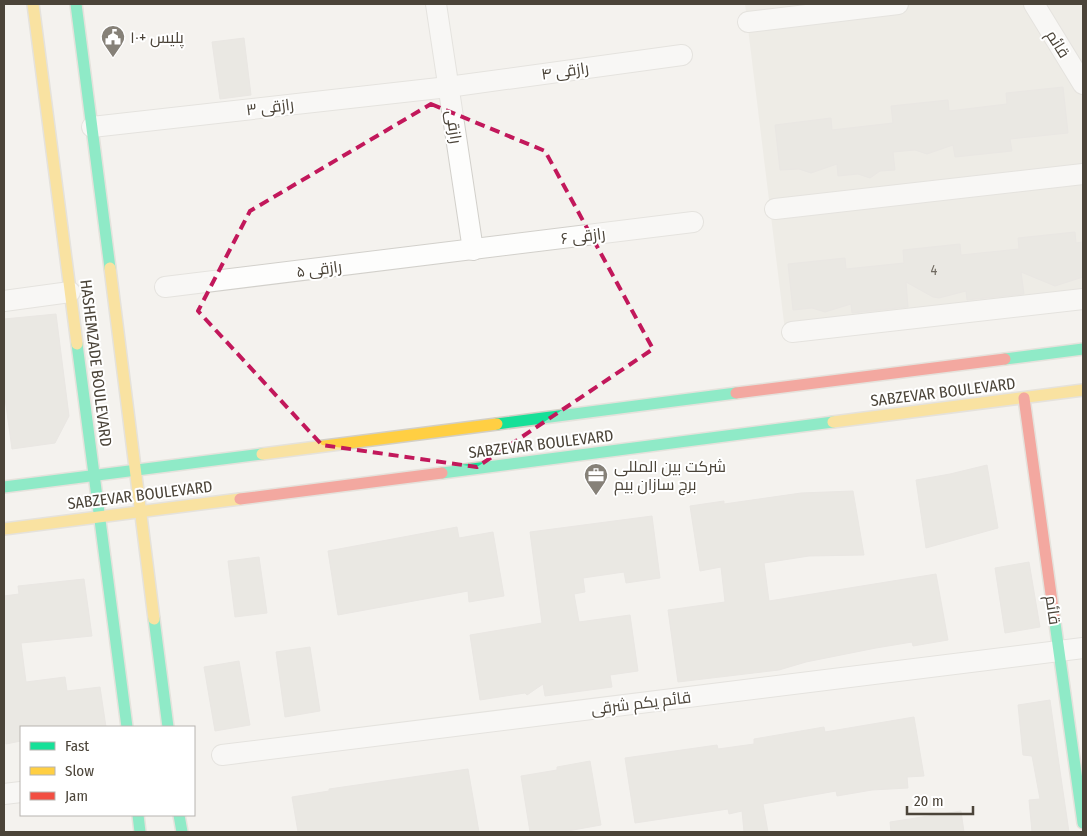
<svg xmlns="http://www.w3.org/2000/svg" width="1087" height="836" viewBox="0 0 1087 836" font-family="'Fira Sans Condensed',Cairo,sans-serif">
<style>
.residential{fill:#e7e4dc}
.building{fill:#dedbd6;stroke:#dcd9d4}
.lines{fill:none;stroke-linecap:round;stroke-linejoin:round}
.street-casing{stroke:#d2d0cb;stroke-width:22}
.fast-casing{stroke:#d3cfc5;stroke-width:14}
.slow-casing{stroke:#d3cfc5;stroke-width:14}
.jam-casing{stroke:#d3cfc5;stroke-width:14}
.street{stroke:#fdfdfc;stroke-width:20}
.fast{stroke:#16e098;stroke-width:11}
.slow{stroke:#ffcf43;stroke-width:11}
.jam{stroke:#f24e42;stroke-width:11}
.marked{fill:none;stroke:#c2185b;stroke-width:4;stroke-dasharray:10 6;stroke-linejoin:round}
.labels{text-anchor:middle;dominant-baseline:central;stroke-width:4;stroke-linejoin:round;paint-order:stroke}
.number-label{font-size:14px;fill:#706a61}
.poi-label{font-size:16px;fill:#4b4439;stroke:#fff;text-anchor:start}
.street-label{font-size:16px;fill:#4b4439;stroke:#fff}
</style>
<rect width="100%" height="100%" fill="#f4f2ee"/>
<polygon class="residential" points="745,4 1083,4 1083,306 786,339"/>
<g class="building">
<polygon points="244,38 251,95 220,99 212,42"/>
<polygon points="1063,87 1068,133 1010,139 1012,151 955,157 953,145 927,154 915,150 893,152 895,170 880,171 870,178 858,174 838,176 837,164 811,173 799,169 780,170 775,125 831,118 832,130 893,123 891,106 948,100 949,111 1007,104 1006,93"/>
<polygon points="1075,232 1076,243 1083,242 1083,277 1055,286 1021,272 1024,294 967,300 966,291 939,298 933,297 906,282 908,307 852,313 851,304 825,312 812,308 793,310 788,264 845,258 846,269 904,263 903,250 960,244 961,255 1019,249 1018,238"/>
<polygon points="56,314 69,416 55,443 12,449 4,391 4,319"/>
<polygon points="987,465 998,528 926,548 916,480 950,474"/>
<polygon points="853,491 864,555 809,556 764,563 769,601 936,574 948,640 913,646 912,642 876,648 806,662 779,670 678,682 668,610 725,602 721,567 700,571 690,506 724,501 724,504 801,493"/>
<polygon points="652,516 660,578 626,583 624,572 583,578 585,592 574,594 579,622 630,615 638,671 610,675 612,687 545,696 543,684 527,695 525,693 480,700 470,635 542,623 530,532"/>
<polygon points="457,527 459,538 493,532 504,596 469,602 468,591 338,615 328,551"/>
<polygon points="259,557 267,613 235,617 228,561"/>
<polygon points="1029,562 1040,627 1005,633 995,568"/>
<polygon points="84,579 92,636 21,643 26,682 65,677 67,691 100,687 106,727 21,727 21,741 6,744 4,596 19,594 18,586"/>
<polygon points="310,647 320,711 285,717 276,652"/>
<polygon points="239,661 250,725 215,731 204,667"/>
<polygon points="1050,700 1059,764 1069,832 1032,832 1029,800 1040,799 1032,756 1023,755 1018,705"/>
<polygon points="914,717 924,776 907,777 908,788 872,790 837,796 836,791 763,804 768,832 744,832 742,811 729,814 728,809 635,823 625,758 717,745 718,749 754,744 754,739 824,727 825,732"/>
<polygon points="590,761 601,825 562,832 530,832 521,776 557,770 557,767"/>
<polygon points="468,769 479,832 298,832 292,797 329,791 329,789"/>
<polygon points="961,811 964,832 891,832 890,822"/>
</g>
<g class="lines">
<g class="street-casing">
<g id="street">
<polyline points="436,4 473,250"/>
<polyline points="1034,4 1083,84"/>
<polyline points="748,22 898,4"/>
<polyline points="92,127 448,87 682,55"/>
<polyline points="775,209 1083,174"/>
<polyline points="165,287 693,222"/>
<polyline points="4,301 70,292"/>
<polyline points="792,332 1083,299"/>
<polyline points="222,755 1083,648"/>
<polyline points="4,794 21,792"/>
</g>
</g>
<g class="fast-casing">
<g id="fast">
<polyline points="76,4 110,268"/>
<polyline points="77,344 127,727"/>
<polyline points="1005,359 1083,349"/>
<polyline points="497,424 736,393"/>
<polyline points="442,473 833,422"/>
<polyline points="4,487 262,454"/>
<polyline points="1054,616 1083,823"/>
<polyline points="154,619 168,727"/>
<polyline points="138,815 140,832"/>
<polyline points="179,815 182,832"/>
</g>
</g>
<g class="slow-casing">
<g id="slow">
<polyline points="33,4 77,344"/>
<polyline points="110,268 154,619"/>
<polyline points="833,422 1083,390"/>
<polyline points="262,454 497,424"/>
<polyline points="4,529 240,499"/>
</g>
</g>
<g class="jam-casing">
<g id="jam">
<polyline points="736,393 1005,359"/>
<polyline points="1024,398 1054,616"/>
<polyline points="240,499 442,473"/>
</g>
</g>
<use href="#street" class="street"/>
<use href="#fast" class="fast"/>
<use href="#slow" class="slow"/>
<use href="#jam" class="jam"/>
</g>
<path d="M0 0H1087V836H0ZM431 104 545 151 653 349 477 467 322 445 198 311 250 211Z" fill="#f4f2ee" fill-opacity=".55" fill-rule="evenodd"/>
<path class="marked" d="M431 104 545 151 653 349 477 467 322 445 198 311 250 211Z"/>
<defs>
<g id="civic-pin" transform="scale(1.25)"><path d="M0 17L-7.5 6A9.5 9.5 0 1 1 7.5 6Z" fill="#868178" stroke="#fff"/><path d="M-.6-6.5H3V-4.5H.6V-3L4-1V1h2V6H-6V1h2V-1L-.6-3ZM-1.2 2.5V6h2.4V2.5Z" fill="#fff"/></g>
<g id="office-pin" transform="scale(1.25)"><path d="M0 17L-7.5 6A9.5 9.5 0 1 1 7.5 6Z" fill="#868178" stroke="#fff"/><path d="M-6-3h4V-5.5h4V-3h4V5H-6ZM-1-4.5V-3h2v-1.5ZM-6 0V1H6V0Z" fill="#fff"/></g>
</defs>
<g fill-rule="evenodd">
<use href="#civic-pin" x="113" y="37"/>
<use href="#office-pin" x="596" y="475"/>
</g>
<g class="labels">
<g class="number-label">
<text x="934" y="270">4</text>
</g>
<g class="poi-label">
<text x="130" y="37">پلیس +۱۰</text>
<text x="614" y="466">شرکت بین المللی<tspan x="614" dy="18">برج سازان بیم</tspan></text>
</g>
<g class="street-label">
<text transform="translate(1058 44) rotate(58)">قائم</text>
<text transform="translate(565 71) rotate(-8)">رازقی ۴</text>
<text transform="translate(270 107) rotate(-7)">رازقی ۳</text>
<text transform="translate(454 127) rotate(81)">رازقی</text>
<text transform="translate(583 236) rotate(-7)">رازقی ۶</text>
<text transform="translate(319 269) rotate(-7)">رازقی ۵</text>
<text transform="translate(96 363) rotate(83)">HASHEMZADE BOULEVARD</text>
<text transform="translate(943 392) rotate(-7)">SABZEVAR BOULEVARD</text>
<text transform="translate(541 444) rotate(-7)">SABZEVAR BOULEVARD</text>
<text transform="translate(140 495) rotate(-7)">SABZEVAR BOULEVARD</text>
<text transform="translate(1053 610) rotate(82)">قائم</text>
<text transform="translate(641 703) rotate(-7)">قائم یکم شرقی</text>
</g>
</g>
<rect width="1087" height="836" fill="none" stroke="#4b4439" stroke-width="10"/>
<rect x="20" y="726" width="175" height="90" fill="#ffffff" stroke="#b7b4b0"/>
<rect x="30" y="742" width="25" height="8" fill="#16e098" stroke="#b7b4b0"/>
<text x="65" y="751" font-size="15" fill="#4b4439">Fast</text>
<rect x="30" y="767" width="25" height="8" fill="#ffcf43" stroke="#b7b4b0"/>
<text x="65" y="776" font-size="15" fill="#4b4439">Slow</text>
<rect x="30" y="792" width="25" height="8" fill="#f24e42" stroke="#b7b4b0"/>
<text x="65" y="801" font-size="15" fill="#4b4439">Jam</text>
<path d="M907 806v8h66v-8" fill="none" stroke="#4b4439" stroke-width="2.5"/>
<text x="914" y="806" font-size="15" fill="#4b4439" stroke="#ffffff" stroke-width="4" paint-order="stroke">20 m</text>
</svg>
